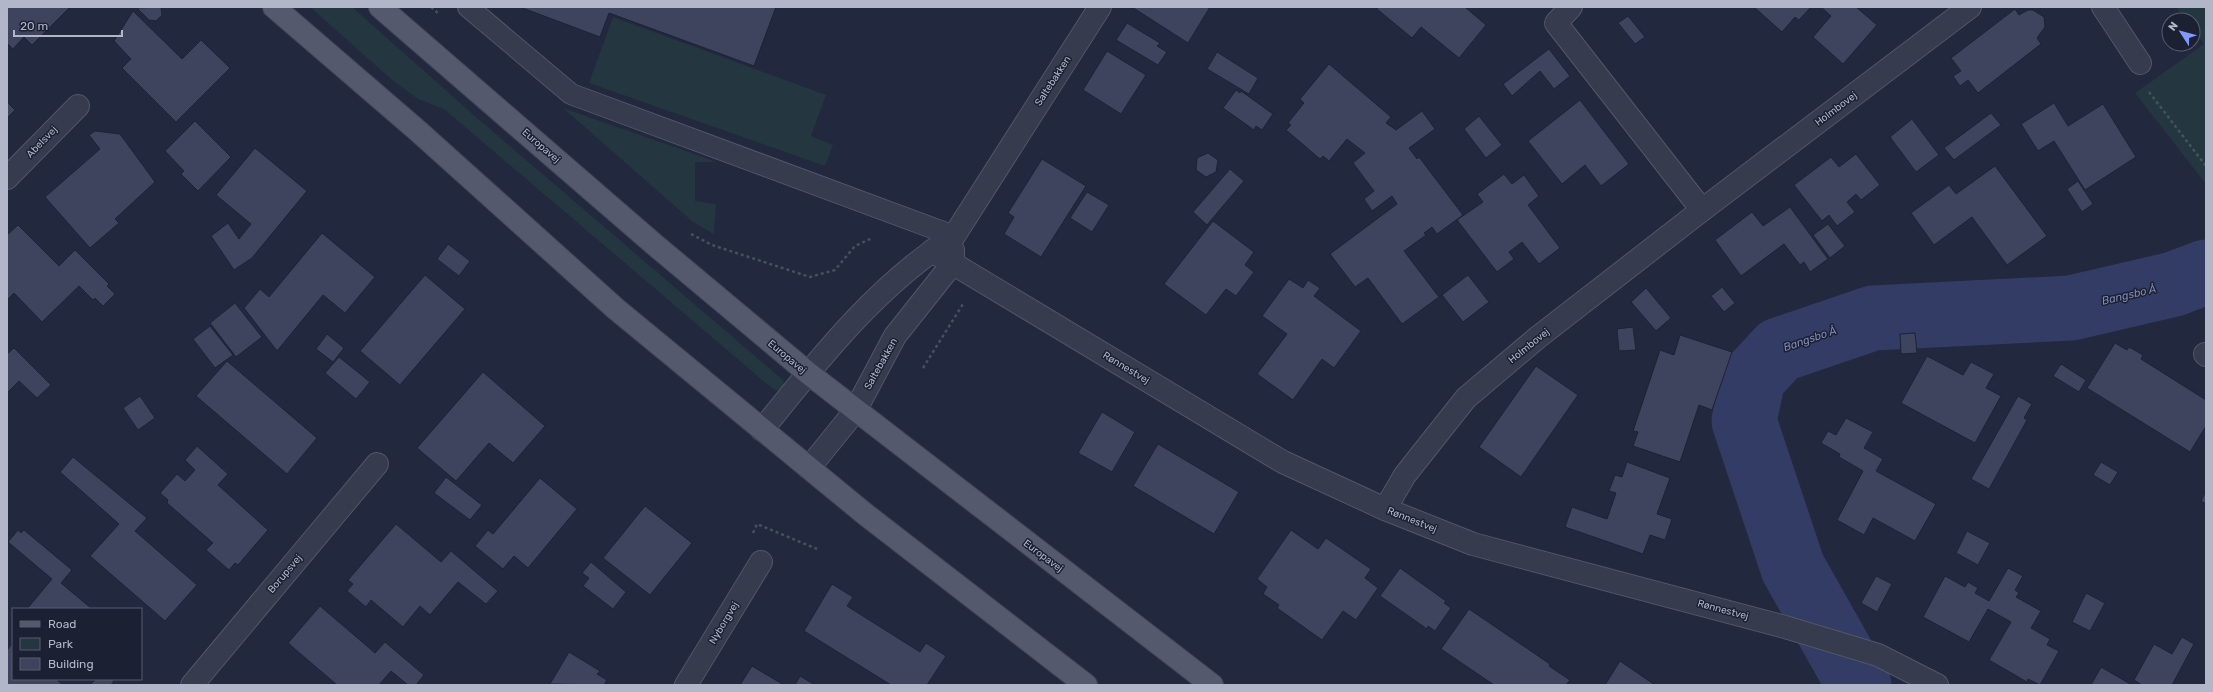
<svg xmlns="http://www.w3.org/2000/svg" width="2213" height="692" viewBox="0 0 2213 692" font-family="Rubik,sans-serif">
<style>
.green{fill:#24363f}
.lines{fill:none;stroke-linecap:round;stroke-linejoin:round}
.river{stroke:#333c64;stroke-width:65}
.building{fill:#3e445e;stroke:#1d2235}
.service-casing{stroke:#515669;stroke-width:22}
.minor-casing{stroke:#515669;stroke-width:24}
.primary-casing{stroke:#3f4457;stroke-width:24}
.path{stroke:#42535c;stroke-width:2.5;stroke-dasharray:3 3;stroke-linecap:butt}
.service{stroke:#363b4e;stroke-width:20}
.minor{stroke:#363b4e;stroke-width:22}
.primary{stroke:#54596e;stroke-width:22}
.labels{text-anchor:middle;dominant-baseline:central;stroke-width:3;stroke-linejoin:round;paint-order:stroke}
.street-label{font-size:10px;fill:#b2b6c9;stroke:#1b2033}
.water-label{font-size:11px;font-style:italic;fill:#808bb7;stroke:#1b2033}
</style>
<rect width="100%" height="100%" fill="#22283e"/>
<g class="green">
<polygon points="310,7 352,7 476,117 783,380 785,387 782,391 775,390 767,384 444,109 418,99 391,79"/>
<polygon points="2176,7 2206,7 2206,184 2135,93 2204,44 2193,29 2193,20 2186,20"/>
<polygon points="613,17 826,95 811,136 833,145 825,166 589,83"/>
<polygon points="563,108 717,162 695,162 695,201 716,204 714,234 693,222"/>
</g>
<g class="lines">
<polyline class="river" points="1859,685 1793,568 1744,421 1753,378 1779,350 1873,318 2071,308 2174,284 2206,272"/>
</g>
<g class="building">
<polygon points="7,7 70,7 32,45 24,37 13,49 7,43"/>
<polygon points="161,7 162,15 156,21 149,20 137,8"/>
<polygon points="520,7 776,7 754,66 609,13 600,37"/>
<polygon points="1132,7 1210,7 1188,43"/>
<polygon points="1378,7 1465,7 1486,25 1459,58 1421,27 1412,38 1377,9"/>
<polygon points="1754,7 1811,7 1799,20 1795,17 1782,32"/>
<polygon points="1821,7 1856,7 1877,25 1843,64 1813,37 1831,16"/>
<polygon points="2015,9 2019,15 2028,10 2033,10 2044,17 2045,27 2037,38 2041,44 1978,93 1968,80 1960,86 1953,76 1961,71 1951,58"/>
<polygon points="133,11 182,59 201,40 230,68 176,122 122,68 131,59 114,41"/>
<polygon points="1628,16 1645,37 1635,44 1618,23"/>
<polygon points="1127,23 1160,43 1157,46 1167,52 1158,65 1116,40"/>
<polygon points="1549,49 1570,76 1554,89 1540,71 1512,96 1503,84"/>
<polygon points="1107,51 1146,75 1121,114 1083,90"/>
<polygon points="1217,52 1258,78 1249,94 1207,69"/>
<polygon points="1329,64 1391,117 1386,123 1396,130 1422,111 1435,129 1409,148 1417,159 1419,157 1463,215 1437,234 1432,227 1424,233 1426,235 1404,251 1439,297 1402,324 1368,278 1355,287 1330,254 1397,204 1392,196 1372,211 1364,199 1374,191 1353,163 1365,153 1347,139 1329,161 1323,156 1320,159 1286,130 1291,125 1288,123 1304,103 1300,99"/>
<polygon points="1236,90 1240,93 1241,91 1273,114 1262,130 1256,126 1254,130 1223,108"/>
<polygon points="1580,100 1629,164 1601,186 1585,165 1562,184 1528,141"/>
<polygon points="7,102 15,110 7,118"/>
<polygon points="2054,103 2068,126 2103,104 2136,157 2085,190 2054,141 2038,151 2021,124"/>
<polygon points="1991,113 2001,125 1954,160 1944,148"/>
<polygon points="1479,116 1502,145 1486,158 1464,129"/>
<polygon points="1912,119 1939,155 1916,172 1890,137"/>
<polygon points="195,121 231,157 198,191 181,174 184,171 165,151"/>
<polygon points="95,131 120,134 155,182 115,219 119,223 90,248 45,197 100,149 89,135"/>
<polygon points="255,148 307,191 252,258 234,270 211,236 228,223 239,239 251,224 216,195"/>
<polygon points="1208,153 1218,160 1216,172 1206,177 1196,170 1197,158"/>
<polygon points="1856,154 1880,185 1861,200 1856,194 1847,202 1855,212 1837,226 1829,215 1822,221 1794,185 1831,157 1839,167"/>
<polygon points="1042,159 1086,186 1041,257 1004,234 1014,217 1008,213"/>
<polygon points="1995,166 2047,236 2007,265 1972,217 1934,245 1911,213 1949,185 1956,194"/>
<polygon points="1230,169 1244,181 1207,225 1193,212"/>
<polygon points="1504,174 1512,184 1524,175 1539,196 1528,205 1560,248 1539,264 1522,242 1509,252 1514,259 1497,272 1457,220 1483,202 1477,194"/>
<polygon points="2078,181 2093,204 2082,212 2067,189"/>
<polygon points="1087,192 1109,205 1092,232 1070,218"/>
<polygon points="1790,207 1828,259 1810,272 1804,262 1800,265 1784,244 1741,276 1715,240 1752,212 1763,226"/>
<polygon points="1213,221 1254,252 1245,265 1254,272 1236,296 1226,289 1206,315 1164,284"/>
<polygon points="1828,224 1845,246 1830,258 1813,235"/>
<polygon points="18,225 59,266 75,250 109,284 107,286 115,294 103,306 95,298 93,300 79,286 42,322 14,293 7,300 7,235"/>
<polygon points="322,233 375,277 345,313 323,295 277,351 244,308 260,289 269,297"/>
<polygon points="448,244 470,261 459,276 437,259"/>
<polygon points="425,275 465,309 400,385 360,351"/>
<polygon points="1468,275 1489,302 1463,322 1442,295"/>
<polygon points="1289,279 1303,288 1308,280 1320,288 1314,296 1361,331 1334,368 1322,359 1293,400 1257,374 1287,334 1262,316"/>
<polygon points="1722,287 1735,303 1724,312 1711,296"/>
<polygon points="1646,288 1671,318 1656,331 1631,302"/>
<polygon points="235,303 262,337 236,357 210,323"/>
<polygon points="210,326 233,355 215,368 193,339"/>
<polygon points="1633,327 1636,350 1619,351 1617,329"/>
<polygon points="1915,333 1917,353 1901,354 1900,334"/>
<polygon points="327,334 344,348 333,362 316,349"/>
<polygon points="1680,335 1732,352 1712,410 1699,405 1680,462 1633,446 1638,432 1633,431 1660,350 1674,355"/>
<polygon points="2115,343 2127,350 2129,347 2143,355 2141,359 2206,400 2206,426 2190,452 2087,388"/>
<polygon points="14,348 51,385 37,398 19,381 7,393 7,354"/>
<polygon points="1927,356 1963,375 1971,362 1994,374 1986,388 2001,396 1975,443 1901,403"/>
<polygon points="339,357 370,382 356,399 325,373"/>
<polygon points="227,361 317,438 287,474 196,396"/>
<polygon points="2061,364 2086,380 2079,392 2053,376"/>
<polygon points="1536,366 1578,395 1521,477 1479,447"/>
<polygon points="483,372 545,426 513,463 489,443 456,481 417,448"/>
<polygon points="140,396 155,418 138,430 123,408"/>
<polygon points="2018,396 2032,404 2024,418 2027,420 1989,489 1971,479"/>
<polygon points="1102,412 1135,432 1112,472 1078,453"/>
<polygon points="1846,418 1873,432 1864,448 1883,459 1876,471 1936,504 1915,541 1873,518 1864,535 1837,520 1863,471 1839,457 1840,454 1821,443 1828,431 1836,435"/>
<polygon points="1158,444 1239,492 1214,534 1133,486"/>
<polygon points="197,446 228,474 218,485 268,530 238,565 235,563 229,570 206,550 213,543 167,503 168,500 160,493 177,474 185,481 195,470 185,460"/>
<polygon points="73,457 147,518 135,531 197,585 165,621 90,556 119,524 60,472"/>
<polygon points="1627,462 1670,478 1657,514 1672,519 1665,540 1650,535 1643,554 1565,527 1572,507 1607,519 1616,493 1609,491 1615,475 1622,477"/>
<polygon points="2101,462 2118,472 2110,485 2093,475"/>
<polygon points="446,477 482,505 470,520 434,493"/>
<polygon points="540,478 577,509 528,568 514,556 503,569 475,546 488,530 493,534"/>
<polygon points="2206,491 2206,504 2201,501"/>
<polygon points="645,506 692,543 650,595 603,558"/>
<polygon points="396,524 441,562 451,551 498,591 486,604 458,582 430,615 420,606 403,627 371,600 366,607 347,591 353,584 348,580"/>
<polygon points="18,530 21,533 24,530 72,570 61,583 92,609 27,609 52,579 8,542"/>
<polygon points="1291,530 1318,549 1326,538 1371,569 1365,578 1378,588 1356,620 1343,611 1322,640 1277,608 1279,605 1263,594 1267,587 1257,579"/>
<polygon points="1967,531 1990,543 1978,565 1956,553"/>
<polygon points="591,562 626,592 613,609 583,586 589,578 582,573"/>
<polygon points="1400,568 1446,601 1444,603 1451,608 1435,631 1428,626 1427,629 1380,596"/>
<polygon points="2008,568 2023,576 2015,590 2019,593 2016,597 2041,611 2031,628 2050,639 2047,645 2059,651 2040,685 2028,679 2027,682 1989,660 2011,622 1988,609 1969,642 1923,617 1945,576 1965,587 1968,582 1978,588 1975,593 1989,601"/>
<polygon points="1876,576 1892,584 1877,612 1861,603"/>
<polygon points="832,584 853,597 847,606 920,652 926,643 946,656 927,685 891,685 804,631"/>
<polygon points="2086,593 2105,603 2090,631 2072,622"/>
<polygon points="320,606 375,653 385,642 424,675 416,685 408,685 391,671 379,685 337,685 288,643"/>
<polygon points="1469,609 1550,664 1549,666 1570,680 1566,685 1494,685 1441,649"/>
<polygon points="2182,637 2194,644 2172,685 2142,685 2134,680 2154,644 2172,654"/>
<polygon points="12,644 13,679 56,679 63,685 7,685 7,650"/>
<polygon points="569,652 600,671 597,674 607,680 604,685 550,684"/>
<polygon points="1620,661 1655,685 1605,685"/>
<polygon points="752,666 784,685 740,685"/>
<polygon points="2101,667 2132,685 2091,685"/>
<polygon points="800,676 815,685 795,685"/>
<polygon points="96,679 111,679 114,681 111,685 90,685"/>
</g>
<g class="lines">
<g class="service-casing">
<polyline id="service" points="468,7 571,94 954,236"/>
</g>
<g class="minor-casing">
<g id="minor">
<polyline points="1571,7 1556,23 1702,210"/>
<polyline points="2103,7 2140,63"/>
<polyline points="7,178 78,106"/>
<polyline points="932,251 1283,462 1385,509 1473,544 1785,627 1878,655 1937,685"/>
<polyline points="2205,354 2206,355"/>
<path d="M762 430C819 359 876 286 954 236L1100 7"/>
<polyline points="809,468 855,411 895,336 953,263 953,250"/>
<polyline points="1385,509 1405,475 1466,398 1537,338 1702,210 1970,7"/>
<polyline points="192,685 377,464"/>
<polyline points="686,685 761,562"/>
</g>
</g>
<g class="primary-casing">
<g id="primary">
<polyline points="274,7 418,131 616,309 865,514 1086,685"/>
<polyline points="380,7 655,245 808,373 1212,685"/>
</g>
</g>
<g class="path">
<polyline points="431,7 439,14"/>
<polyline points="2149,92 2206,166"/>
<polyline points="691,234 712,245 810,277 835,270 855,246 872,238"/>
<polyline points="923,368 963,304"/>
<polyline points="753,533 757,524 817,549"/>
</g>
<use href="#service" class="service"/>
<use href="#minor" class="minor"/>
<use href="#primary" class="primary"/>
</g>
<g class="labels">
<g class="street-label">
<text transform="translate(1053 81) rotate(-57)">Saltebakken</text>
<text transform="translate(1836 109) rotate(-37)">Holmbovej</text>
<text transform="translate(42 142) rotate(-46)">Abelsvej</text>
<text transform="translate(541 146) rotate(41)">Europavej</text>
<text transform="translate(1529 346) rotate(-39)">Holmbovej</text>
<text transform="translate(787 357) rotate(40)">Europavej</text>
<text transform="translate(881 364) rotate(-61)">Saltebakken</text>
<text transform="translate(1126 368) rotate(31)">Rønnestvej</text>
<text transform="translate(1412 520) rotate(22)">Rønnestvej</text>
<text transform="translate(1043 556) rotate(37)">Europavej</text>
<text transform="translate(285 574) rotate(-50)">Borupsvej</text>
<text transform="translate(1723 610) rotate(15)">Rønnestvej</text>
<text transform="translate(724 623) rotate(-59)">Nyborgvej</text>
</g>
<g class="water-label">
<text transform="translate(2129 295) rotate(-13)">Bangsbo Å</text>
<text transform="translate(1810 339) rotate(-19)">Bangsbo Å</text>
</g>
</g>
<rect width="2213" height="692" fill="none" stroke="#b2b6c9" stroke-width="16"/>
<rect x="12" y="608" width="130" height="72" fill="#1b2033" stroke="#575c6f"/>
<rect x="20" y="621" width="20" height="6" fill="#54596e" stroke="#575c6f"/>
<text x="48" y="628" font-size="12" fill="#b2b6c9">Road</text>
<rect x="20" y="638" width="20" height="12" fill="#24363f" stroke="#575c6f"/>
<text x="48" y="648" font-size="12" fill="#b2b6c9">Park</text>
<rect x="20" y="658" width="20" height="12" fill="#3e445e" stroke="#575c6f"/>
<text x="48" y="668" font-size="12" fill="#b2b6c9">Building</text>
<g transform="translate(2181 32) rotate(306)"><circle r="19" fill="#1b2033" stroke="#575c6f"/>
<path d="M0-3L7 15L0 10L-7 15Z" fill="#8397fd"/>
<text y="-6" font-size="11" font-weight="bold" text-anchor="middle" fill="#b2b6c9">N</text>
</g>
<path d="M14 30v6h108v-6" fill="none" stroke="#b2b6c9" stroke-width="2"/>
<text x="20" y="30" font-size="12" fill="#b2b6c9" stroke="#1b2033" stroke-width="3" paint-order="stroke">20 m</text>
</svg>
